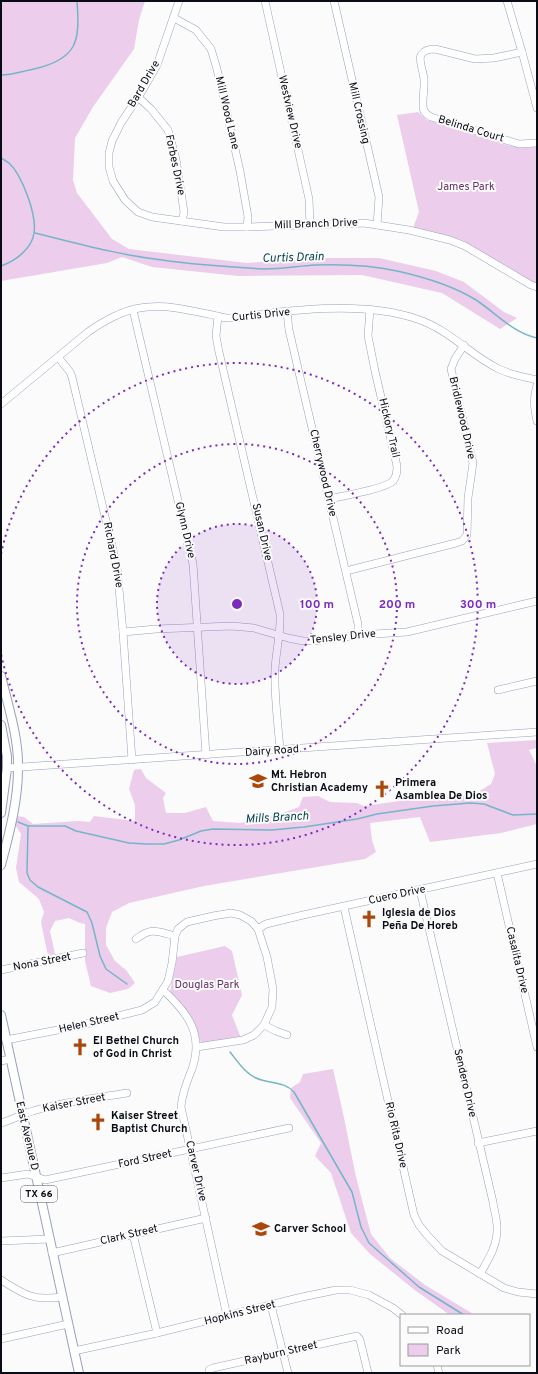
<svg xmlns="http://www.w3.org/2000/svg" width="538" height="1374" viewBox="0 0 538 1374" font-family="Overpass,sans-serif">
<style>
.green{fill:#eccdec}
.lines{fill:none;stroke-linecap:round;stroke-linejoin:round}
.stream{stroke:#75b5c8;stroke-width:1.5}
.minor-casing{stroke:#98a1be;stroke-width:8}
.major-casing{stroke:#98a1be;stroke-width:10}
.minor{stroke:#fff;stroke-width:7}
.major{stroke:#fff;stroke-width:8}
.ring{fill:none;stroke:#7b2cbf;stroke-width:2;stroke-dasharray:2 4}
.labels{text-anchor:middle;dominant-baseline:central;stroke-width:4;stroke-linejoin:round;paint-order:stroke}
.shield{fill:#fbfbfb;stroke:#52545b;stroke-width:1}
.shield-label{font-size:10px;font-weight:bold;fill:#090c16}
.street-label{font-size:11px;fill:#090c16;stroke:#fbfbfb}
.park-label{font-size:11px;fill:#633266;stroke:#fbfbfb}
.poi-label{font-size:11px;font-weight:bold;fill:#090c16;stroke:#fbfbfb;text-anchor:start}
.water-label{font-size:12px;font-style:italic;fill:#0a4553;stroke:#fbfbfb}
.centre{fill:#7b2cbf;stroke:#fbfbfb;stroke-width:2}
.ring-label{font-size:12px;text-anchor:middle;font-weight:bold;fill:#7b2cbf;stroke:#fbfbfb;stroke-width:4;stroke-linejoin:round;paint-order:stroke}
</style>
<rect width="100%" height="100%" fill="#fbfbfb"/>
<g class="green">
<polygon points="1,1 145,1 139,20 134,49 93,107 75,138 73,180 77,193 112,239 129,249 247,263 317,258 379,258 436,271 464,282 504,312 517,318 500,329 442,293 362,275 238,276 152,267 122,257 107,263 1,281"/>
<polygon points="418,112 427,120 507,145 521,148 537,147 537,285 462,240 413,228 419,212 397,115"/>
<polygon points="537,740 537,748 529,750 537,766 537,824 501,833 430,842 420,817 370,823 372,840 376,852 365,859 204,886 129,903 112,912 106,928 106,945 115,961 126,970 135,983 128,989 110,993 91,986 85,961 85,924 80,923 69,918 55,921 50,931 55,954 48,956 41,922 44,912 39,899 19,882 16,868 21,834 16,826 16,816 24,817 33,824 78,821 90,822 94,816 135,821 135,805 129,789 134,770 141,769 146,778 166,793 163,798 166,813 185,813 206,807 213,821 240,823 280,814 299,807 303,797 318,796 330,802 357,803 364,806 421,798 473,795 491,784 495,774 487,743"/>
<polygon points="225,946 232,951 242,995 232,1015 241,1038 217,1042 201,1042 170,992 177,957"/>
<polygon points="333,1069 343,1113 356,1177 371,1234 390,1258 425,1285 475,1315 450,1315 416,1291 370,1254 351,1233 331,1173 315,1156 321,1143 290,1098 291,1088 300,1082 303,1074"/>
</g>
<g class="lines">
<g class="stream">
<path d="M1 75C12 75 23 71 34 69 78 59 80 41 77 1"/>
<path d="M1 158C3 159 6 161 9 163 22 175 37 215 34 233 32 249 15 261 1 266"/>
<path d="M35 233C76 243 119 255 162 260 196 265 230 267 264 269 281 269 299 266 315 265 343 264 370 265 397 271 424 277 452 285 476 300 496 313 513 333 537 338"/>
<polyline points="18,822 28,826 65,826 76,831 129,843 146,844 164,844 179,840 201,831 213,829 272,830 304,827 357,819 377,814 433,806 470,803 484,804 513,815 537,814"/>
<polyline points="28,827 27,873 30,880 38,887 87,912 92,923 100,956 106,969 127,984"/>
<path d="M230 1052C238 1062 245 1073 256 1078 269 1084 284 1081 294 1092L352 1192 361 1227 369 1243 419 1287 464 1315"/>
</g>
<g class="minor-casing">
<g id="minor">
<polyline points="179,1 157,65 142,91 121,123 112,141 109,153 109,167 113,181 125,200 138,212 152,217 224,227 247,227 364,223 409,230 450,240 465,246 531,285 537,287"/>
<polyline points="265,1 309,199 310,225"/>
<polyline points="334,1 379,197 377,225"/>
<polyline points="507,1 522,52 537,108"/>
<polyline points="174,18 196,30 211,49 217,69 240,171 248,217 247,227"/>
<path d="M522 52 494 58 475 59 435 49C431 49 424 50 421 55 418 61 424 72 424 80 425 89 421 103 424 111 426 114 429 116 431 117L519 144 537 143"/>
<polyline points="138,97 151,109 168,130 176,159 184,212 182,221"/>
<polyline points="133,310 193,564 206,755"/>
<polyline points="287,312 289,330 358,624 358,635"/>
<path d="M218 316 216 336 219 352 280 614C281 632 276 651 275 669 274 696 278 723 280 750"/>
<polyline points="58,357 70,372 72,377 117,567 123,632 132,760"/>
<path d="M537 385C533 398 534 407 537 421"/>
<path d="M1 404 88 332C105 320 127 308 148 307 168 305 189 310 208 314 215 315 222 318 229 318 240 319 250 315 262 314 310 308 371 303 417 319 450 330 470 355 499 369 511 375 525 377 537 380"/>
<path d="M329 499C342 496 385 489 393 481 397 476 397 471 397 466L375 371 368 336 370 309"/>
<polyline points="346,571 456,543 462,541 467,535 468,498 473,463 451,369 455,359 464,345"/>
<polyline points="123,632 156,629 232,626 254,628 288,638 303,641 314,641 358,635 407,632 537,601"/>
<polyline points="498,690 537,681"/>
<polyline points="7,768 537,732"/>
<polyline points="497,873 537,1047"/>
<path d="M420 890 493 1202C494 1210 497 1219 497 1227 498 1245 488 1260 480 1274"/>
<polyline points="344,907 414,1215 419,1225 427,1235 442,1251 504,1288 518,1292 537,1294"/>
<polyline points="258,929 266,924 303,915 537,864"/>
<path d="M136 939C151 927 157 931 175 936"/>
<polyline points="1,970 83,953"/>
<path d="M163 990C188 1013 204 1034 192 1069 187 1081 182 1094 181 1107L227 1316"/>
<polyline points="264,1025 276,1031 287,1035"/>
<polyline points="6,1040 78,1026 142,1010 155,1002 168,981 172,963 175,936 178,929 187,922 213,916 231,913 240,915 251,921 258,929 267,957 273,989 272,1007 264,1025 254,1035 243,1040 197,1047"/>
<polyline points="1,1061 10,1059"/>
<path d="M1 1123C12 1120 22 1114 33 1111 63 1102 96 1098 127 1093"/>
<polyline points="478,1143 537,1131"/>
<polyline points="1,1178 28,1174 45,1180 289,1128"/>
<polyline points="133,1234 157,1333"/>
<polyline points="1,1241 49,1239"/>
<polyline points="52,1253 206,1218"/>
<path d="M1 1280C25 1295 33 1301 62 1297"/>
<polyline points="271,1305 288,1373"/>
<polyline points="1,1339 68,1324"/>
<polyline points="74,1351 157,1333 302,1297 336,1290 350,1290 369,1295 393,1308 402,1315"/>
<polyline points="437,1365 439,1373"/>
<polyline points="209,1373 209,1370 213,1368 357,1336 360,1340 368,1373"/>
</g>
</g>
<g class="major-casing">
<g id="major">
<path d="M1 676C8 706 19 738 18 769 18 802 9 834 1 865"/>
<polyline points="1,725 7,756 7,768 1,813"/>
<polyline points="1,1015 79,1373"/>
</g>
</g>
<use href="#minor" class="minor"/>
<use href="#major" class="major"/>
</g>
<circle cx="237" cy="604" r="80" fill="#7b2cbf" fill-opacity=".12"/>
<g class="ring">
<circle cx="237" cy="604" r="80"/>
<circle cx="237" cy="604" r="160"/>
<path d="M1 554A241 241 0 1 1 1 654"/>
</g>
<defs>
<g id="school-bare" transform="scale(1.38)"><path d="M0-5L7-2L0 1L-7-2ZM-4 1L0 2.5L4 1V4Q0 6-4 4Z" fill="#aa480b" stroke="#fbfbfb" stroke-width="2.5" paint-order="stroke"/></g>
<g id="church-bare" transform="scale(1.38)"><path d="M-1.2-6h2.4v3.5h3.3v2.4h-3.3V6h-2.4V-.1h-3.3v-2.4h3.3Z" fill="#aa480b" stroke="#fbfbfb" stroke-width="2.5" paint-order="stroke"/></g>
</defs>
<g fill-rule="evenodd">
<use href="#school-bare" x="258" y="781"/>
<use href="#church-bare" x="382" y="789"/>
<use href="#church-bare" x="369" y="919"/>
<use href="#church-bare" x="80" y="1047"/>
<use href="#church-bare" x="98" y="1122"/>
<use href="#school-bare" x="261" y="1229"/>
</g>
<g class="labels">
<rect class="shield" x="21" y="1186" width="36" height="16" rx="3"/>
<g class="shield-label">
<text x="39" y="1194">TX 66</text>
</g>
<g class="street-label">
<text transform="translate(144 84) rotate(-60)">Bard Drive</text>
<text transform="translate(290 112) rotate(77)">Westview Drive</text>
<text transform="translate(227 113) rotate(77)">Mill Wood Lane</text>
<text transform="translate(359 113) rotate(77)">Mill Crossing</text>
<text transform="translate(471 129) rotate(17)">Belinda Court</text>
<text transform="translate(175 165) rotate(78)">Forbes Drive</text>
<text transform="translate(316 224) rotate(-2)">Mill Branch Drive</text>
<text transform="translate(261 315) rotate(-6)">Curtis Drive</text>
<text transform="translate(462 418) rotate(77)">Bridlewood Drive</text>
<text transform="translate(389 428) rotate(77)">Hickory Trail</text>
<text transform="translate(323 473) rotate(77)">Cherrywood Drive</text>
<text transform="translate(185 530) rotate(77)">Glynn Drive</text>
<text transform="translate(262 532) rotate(77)">Susan Drive</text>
<text transform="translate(113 555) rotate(79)">Richard Drive</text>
<text transform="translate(343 637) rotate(-6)">Tensley Drive</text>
<text transform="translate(272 751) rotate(-4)">Dairy Road</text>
<text transform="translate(397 895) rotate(-12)">Cuero Drive</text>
<text transform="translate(517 960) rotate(77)">Casalita Drive</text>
<text transform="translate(42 962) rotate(-11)">Nona Street</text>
<text transform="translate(89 1023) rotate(-13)">Helen Street</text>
<text transform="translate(465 1083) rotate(77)">Sendero Drive</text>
<text transform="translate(74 1103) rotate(-11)">Kaiser Street</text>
<text transform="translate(396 1135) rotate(77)">Rio Rita Drive</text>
<text transform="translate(27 1136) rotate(77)">East Avenue D</text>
<text transform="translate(145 1159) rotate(-12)">Ford Street</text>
<text transform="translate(196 1171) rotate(77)">Carver Drive</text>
<text transform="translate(129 1235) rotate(-13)">Clark Street</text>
<text transform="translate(240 1313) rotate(-14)">Hopkins Street</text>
<text transform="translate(281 1353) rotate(-13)">Rayburn Street</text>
</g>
<g class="park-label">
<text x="466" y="187">James Park</text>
<text x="207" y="985">Douglas Park</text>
</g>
<g class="poi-label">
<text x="271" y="775">Mt. Hebron<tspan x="271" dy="13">Christian Academy</tspan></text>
<text x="395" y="783">Primera<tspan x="395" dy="13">Asamblea De Dios</tspan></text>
<text x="382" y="913">Iglesia de Dios<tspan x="382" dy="13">Peña De Horeb</tspan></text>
<text x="93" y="1041">El Bethel Church<tspan x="93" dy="13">of God in Christ</tspan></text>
<text x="111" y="1116">Kaiser Street<tspan x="111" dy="13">Baptist Church</tspan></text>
<text x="274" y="1229">Carver School</text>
</g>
<g class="water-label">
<text transform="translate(293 258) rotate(-2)">Curtis Drain</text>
<text transform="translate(277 818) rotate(-3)">Mills Branch</text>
</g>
</g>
<circle cx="237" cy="604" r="6" class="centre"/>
<g class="ring-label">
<text x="317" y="608">100 m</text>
<text x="397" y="608">200 m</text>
<text x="478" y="608">300 m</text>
</g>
<rect width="538" height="1374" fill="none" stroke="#090c16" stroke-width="4"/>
<rect x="400" y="1314" width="130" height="52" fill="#fbfbfb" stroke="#9a9b9f"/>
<rect x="408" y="1327" width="20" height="6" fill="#ffffff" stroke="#9a9b9f"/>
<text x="436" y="1334" font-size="12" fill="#090c16">Road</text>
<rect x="408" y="1344" width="20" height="12" fill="#eccdec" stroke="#9a9b9f"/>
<text x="436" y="1354" font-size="12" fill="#090c16">Park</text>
</svg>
